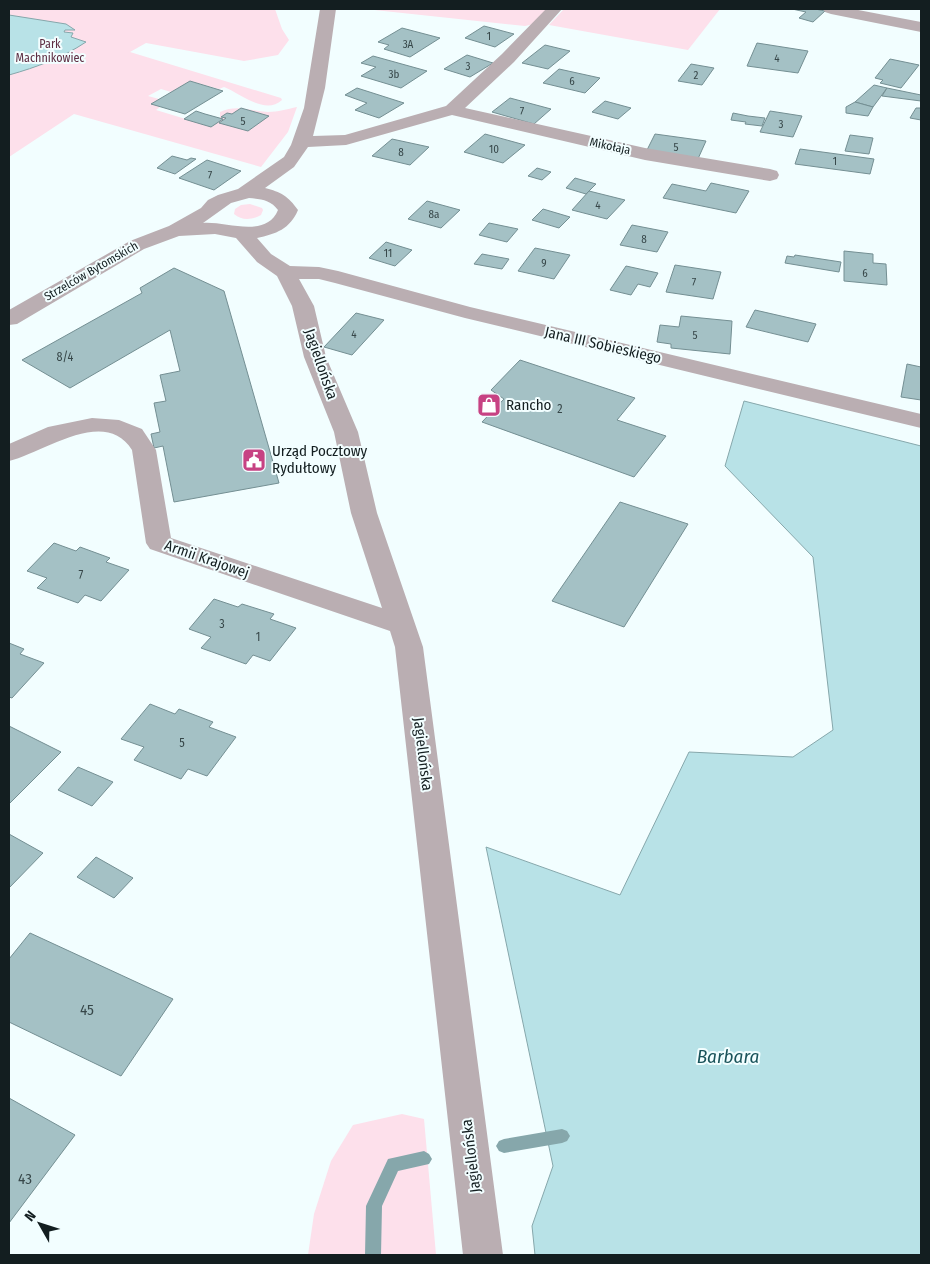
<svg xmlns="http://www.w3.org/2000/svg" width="930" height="1264" viewBox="0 0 930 1264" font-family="'Fira Sans Condensed',sans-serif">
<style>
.green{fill:#fde0eb}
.water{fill:#b8e2e7;stroke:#86a7ab}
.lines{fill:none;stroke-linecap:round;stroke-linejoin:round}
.stream{fill:#86a7ab;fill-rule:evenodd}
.building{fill:#a4c1c5;stroke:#748f93}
.street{fill:#baaeb2;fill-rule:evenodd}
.labels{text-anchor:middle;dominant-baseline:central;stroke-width:4;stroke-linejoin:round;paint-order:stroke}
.far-number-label{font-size:11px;fill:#374749}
.far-park-label{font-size:12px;fill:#5d2d42;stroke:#f2feff}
.far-street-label{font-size:12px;fill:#131e20;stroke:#f2feff}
.number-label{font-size:12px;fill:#374749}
.street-label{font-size:15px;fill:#131e20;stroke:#f2feff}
.poi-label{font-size:15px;fill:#131e20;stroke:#f2feff;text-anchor:start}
.near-number-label{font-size:15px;fill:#374749}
.near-water-label{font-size:19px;font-style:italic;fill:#19535a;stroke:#f2feff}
</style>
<rect width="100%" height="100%" fill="#f2feff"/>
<g class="green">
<path d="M9 9H275L282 29 289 40 278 55 244 61 146 43 130 52 281 98 282 100C265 116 240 93 224 87L219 89 190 81 171 92 161 89 148 96 159 99 152 104 160 107 156 110 212 127 220 120V112C237 104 251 111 268 112 278 112 287 109 297 107L288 132 261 167 74 114 9 157Z"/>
<polygon points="365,9 553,9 534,24 525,26"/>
<polygon points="564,9 720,9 688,50 549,25"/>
<path d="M250 204 262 208 263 210 261 215C252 220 242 221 234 214L235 209 241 205Z"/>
<polygon points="402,1114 424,1119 436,1255 308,1255 314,1214 331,1161 353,1125"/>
</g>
<g class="water">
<path d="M9 15 66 24 75 30H65L64 32 73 33 71 37 86 42C62 58 37 67 9 75Z"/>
<polygon points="744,401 921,446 921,1255 535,1255 532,1226 553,1166 486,847 620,895 689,752 793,757 833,730 813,557 725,466"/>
</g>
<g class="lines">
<g class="stream">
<polygon points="562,1129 567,1131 570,1136 567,1141 562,1143 504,1153 499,1151 496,1146 499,1141 504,1139"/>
<polygon points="424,1151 429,1154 432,1159 429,1164 398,1171 382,1206 381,1255 365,1255 366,1206 388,1159"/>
</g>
</g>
<g class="building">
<polygon points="792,9 815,9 825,11 813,22 799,18 806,12"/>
<polygon points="484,26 514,34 495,47 465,38"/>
<polygon points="402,28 440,38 410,57 384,49 389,45 378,42"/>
<polygon points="757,43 808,51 798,73 747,66"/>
<polygon points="545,45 570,51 548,69 522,63"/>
<polygon points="467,55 493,63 470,77 444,69"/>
<polygon points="373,56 427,71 401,88 361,76 376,67 361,63"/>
<polygon points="890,59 919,65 901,88 880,83 883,80 875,78"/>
<polygon points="691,64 714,68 702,85 678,81"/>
<polygon points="559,69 600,78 585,93 543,83"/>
<polygon points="190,81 223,91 185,114 151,104"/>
<polygon points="874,85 887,88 873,107 855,102"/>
<polygon points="357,88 404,103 379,118 355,110 367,103 345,95"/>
<polygon points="887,88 921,95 921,101 882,96"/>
<polygon points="510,98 551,109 534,124 492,112"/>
<polygon points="605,101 631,108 618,119 592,112"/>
<polygon points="855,102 873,107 868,116 846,113 846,107"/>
<polygon points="241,108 269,116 248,131 219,123 226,118 221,117 227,113 232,114"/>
<polygon points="916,108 921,108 921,120 910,118"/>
<polygon points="196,111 205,114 223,119 211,127 184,119"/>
<polygon points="770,111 802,116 793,137 760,132"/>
<polygon points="733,113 748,116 765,118 762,126 745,124 746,122 731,120"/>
<polygon points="485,134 525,145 503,163 464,152"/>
<polygon points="655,134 706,141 697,161 645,154"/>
<polygon points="850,135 873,138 869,154 845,151"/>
<polygon points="392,139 429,147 410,165 372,156"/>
<polygon points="800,149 874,159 870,174 795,164"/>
<polygon points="172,156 187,160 191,158 196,159 175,174 157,168"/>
<polygon points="207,160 241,171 214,190 179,178"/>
<polygon points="537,168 551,172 542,180 528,176"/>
<polygon points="575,178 596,184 586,194 566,188"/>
<polygon points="711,183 749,191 736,213 663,198 672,184 706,191"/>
<polygon points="589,191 625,200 607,219 572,210"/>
<polygon points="427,201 460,210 441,228 408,219"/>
<polygon points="543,209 570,217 559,228 532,220"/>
<polygon points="489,223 518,229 507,242 479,235"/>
<polygon points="632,225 668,232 657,252 620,245"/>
<polygon points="386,242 412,250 395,266 369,258"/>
<polygon points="535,248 570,255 554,279 518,271"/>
<polygon points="844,251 873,254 873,263 886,264 887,285 844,281"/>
<polygon points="482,254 509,259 502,269 474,264"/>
<polygon points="795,255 841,262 839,272 785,263 787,256 794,257"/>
<polygon points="675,265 721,272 713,299 666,292"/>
<polygon points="626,266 658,273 650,287 638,284 631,295 610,290"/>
<polygon points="174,268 224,291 279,483 174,502 163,446 154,448 151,434 160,432 154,403 166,401 160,375 180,371 170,330 70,388 22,360 142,293 140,288"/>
<polygon points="755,310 816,324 808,342 746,327"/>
<polygon points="356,313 384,320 352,355 324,347"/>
<polygon points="681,316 732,321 730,354 671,348 671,344 657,342 660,325 679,327"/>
<polygon points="520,360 635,398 617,420 666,436 634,477 482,422 504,399 491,390"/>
<polygon points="907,364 921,367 921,400 901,397"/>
<polygon points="620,502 688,524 624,627 552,601"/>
<polygon points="54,543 76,551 80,547 110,558 106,562 129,570 101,601 85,595 78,603 37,588 47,578 27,571"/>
<polygon points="214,599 238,607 242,604 274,614 270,619 296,628 270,661 253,655 246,664 201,648 211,637 189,629"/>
<polygon points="9,643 24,649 20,654 44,663 12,698 9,697"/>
<polygon points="150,704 175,714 179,709 213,722 209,727 236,737 207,776 188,769 181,779 134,760 144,747 121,739"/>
<polygon points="9,726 61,752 10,803 9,802"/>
<polygon points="78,767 113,782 92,806 58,790"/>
<polygon points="9,834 43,853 9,888"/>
<polygon points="96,857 133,878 114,898 77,877"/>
<polygon points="30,933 173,999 121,1076 9,1022 9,959"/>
<polygon points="9,1098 75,1135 9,1223"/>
</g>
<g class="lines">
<g class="street">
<path d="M320 9H336L325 88 313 136 345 135 446 106 502 54 546 9H562L514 62 465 108 645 148 770 169 777 171 779 175 777 179 770 181 645 160 452 115 346 145 308 147 294 167 265 188C281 192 288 196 298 210 290 229 276 234 257 238L271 254 290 266 319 267 338 271 470 307 921 414V428L465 318 335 283 319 279H299L314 306 326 357 358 432 377 513 423 647 503 1255H463L395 647 390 631 150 549 146 543 132 450C105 406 43 453 9 461V444L48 427 92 418 119 420 142 429 156 450 171 538 382 608 351 513 334 432 304 357 292 306 277 276 257 262 236 238 215 234 179 236 144 249 17 324 9 325V310L130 241 169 226 201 208 208 200 218 195 238 189 284 157 291 145 304 108ZM249 198C261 199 271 200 278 210 266 239 226 221 203 223L231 203Z"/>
<polygon points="823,9 853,9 921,22 921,32 831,14 825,12"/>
</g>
</g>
<defs>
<g id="shop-square" transform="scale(1.25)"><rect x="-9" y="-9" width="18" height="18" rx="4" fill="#c74283" stroke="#f2feff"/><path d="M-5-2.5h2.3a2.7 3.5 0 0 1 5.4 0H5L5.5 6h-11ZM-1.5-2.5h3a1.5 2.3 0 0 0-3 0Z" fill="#fff"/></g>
<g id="civic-square" transform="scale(1.25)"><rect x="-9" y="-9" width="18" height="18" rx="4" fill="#c74283" stroke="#f2feff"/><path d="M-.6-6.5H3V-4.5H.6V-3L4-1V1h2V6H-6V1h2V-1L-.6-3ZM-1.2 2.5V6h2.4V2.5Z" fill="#fff"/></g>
</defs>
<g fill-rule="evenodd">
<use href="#shop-square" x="489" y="405"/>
<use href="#civic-square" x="254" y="460"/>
</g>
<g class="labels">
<g class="far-number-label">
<text x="489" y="36">1</text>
<text x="408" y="44">3A</text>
<text x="777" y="58">4</text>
<text x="468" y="66">3</text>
<text x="394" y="74">3b</text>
<text x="696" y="75">2</text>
<text x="572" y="81">6</text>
<text x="522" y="111">7</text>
<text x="243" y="121">5</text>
<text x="781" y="124">3</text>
<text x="676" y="147">5</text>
<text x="494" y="149">10</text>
<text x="401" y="152">8</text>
<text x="835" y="161">1</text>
<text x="210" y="175">7</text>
<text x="598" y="205">4</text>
<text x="434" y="214">8a</text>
<text x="644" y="239">8</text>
<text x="388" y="253">11</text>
<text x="544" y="263">9</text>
<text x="865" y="273">6</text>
<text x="694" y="282">7</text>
<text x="354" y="334">4</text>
<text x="695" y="335">5</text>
</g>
<g class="far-park-label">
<text x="50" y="44">Park<tspan x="50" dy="14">Machnikowiec</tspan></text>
</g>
<g class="far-street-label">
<text transform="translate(610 146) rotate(12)">Mikołaja</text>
<text transform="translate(91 271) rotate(-30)">Strzelców Bytomskich</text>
</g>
<g class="number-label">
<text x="65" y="357">8/4</text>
<text x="560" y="409">2</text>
<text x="81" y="575">7</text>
<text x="222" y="624">3</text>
<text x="258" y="637">1</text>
<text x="182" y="743">5</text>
</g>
<g class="street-label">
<text transform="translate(603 345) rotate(13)">Jana III Sobieskiego</text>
<text transform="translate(321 364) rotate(71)">Jagiellońska</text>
<text transform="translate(207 559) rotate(19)">Armii Krajowej</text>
<text transform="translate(423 754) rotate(83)">Jagiellońska</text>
<text transform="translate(471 1156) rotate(-97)">Jagiellońska</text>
</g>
<g class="poi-label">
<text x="506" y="405">Rancho</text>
<text x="272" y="451">Urząd Pocztowy<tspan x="272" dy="17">Rydułtowy</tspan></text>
</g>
<g class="near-number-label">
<text x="87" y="1010">45</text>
<text x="25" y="1179">43</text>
</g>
<g class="near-water-label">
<text x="728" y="1056">Barbara</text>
</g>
</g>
<rect width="930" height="1264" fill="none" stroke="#131e20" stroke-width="20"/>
<g transform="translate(40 1224) rotate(309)" stroke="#f2feff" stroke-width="4" paint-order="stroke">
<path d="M0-4L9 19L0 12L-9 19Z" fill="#131e20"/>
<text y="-8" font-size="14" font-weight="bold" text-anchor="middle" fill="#131e20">N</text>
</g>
</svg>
